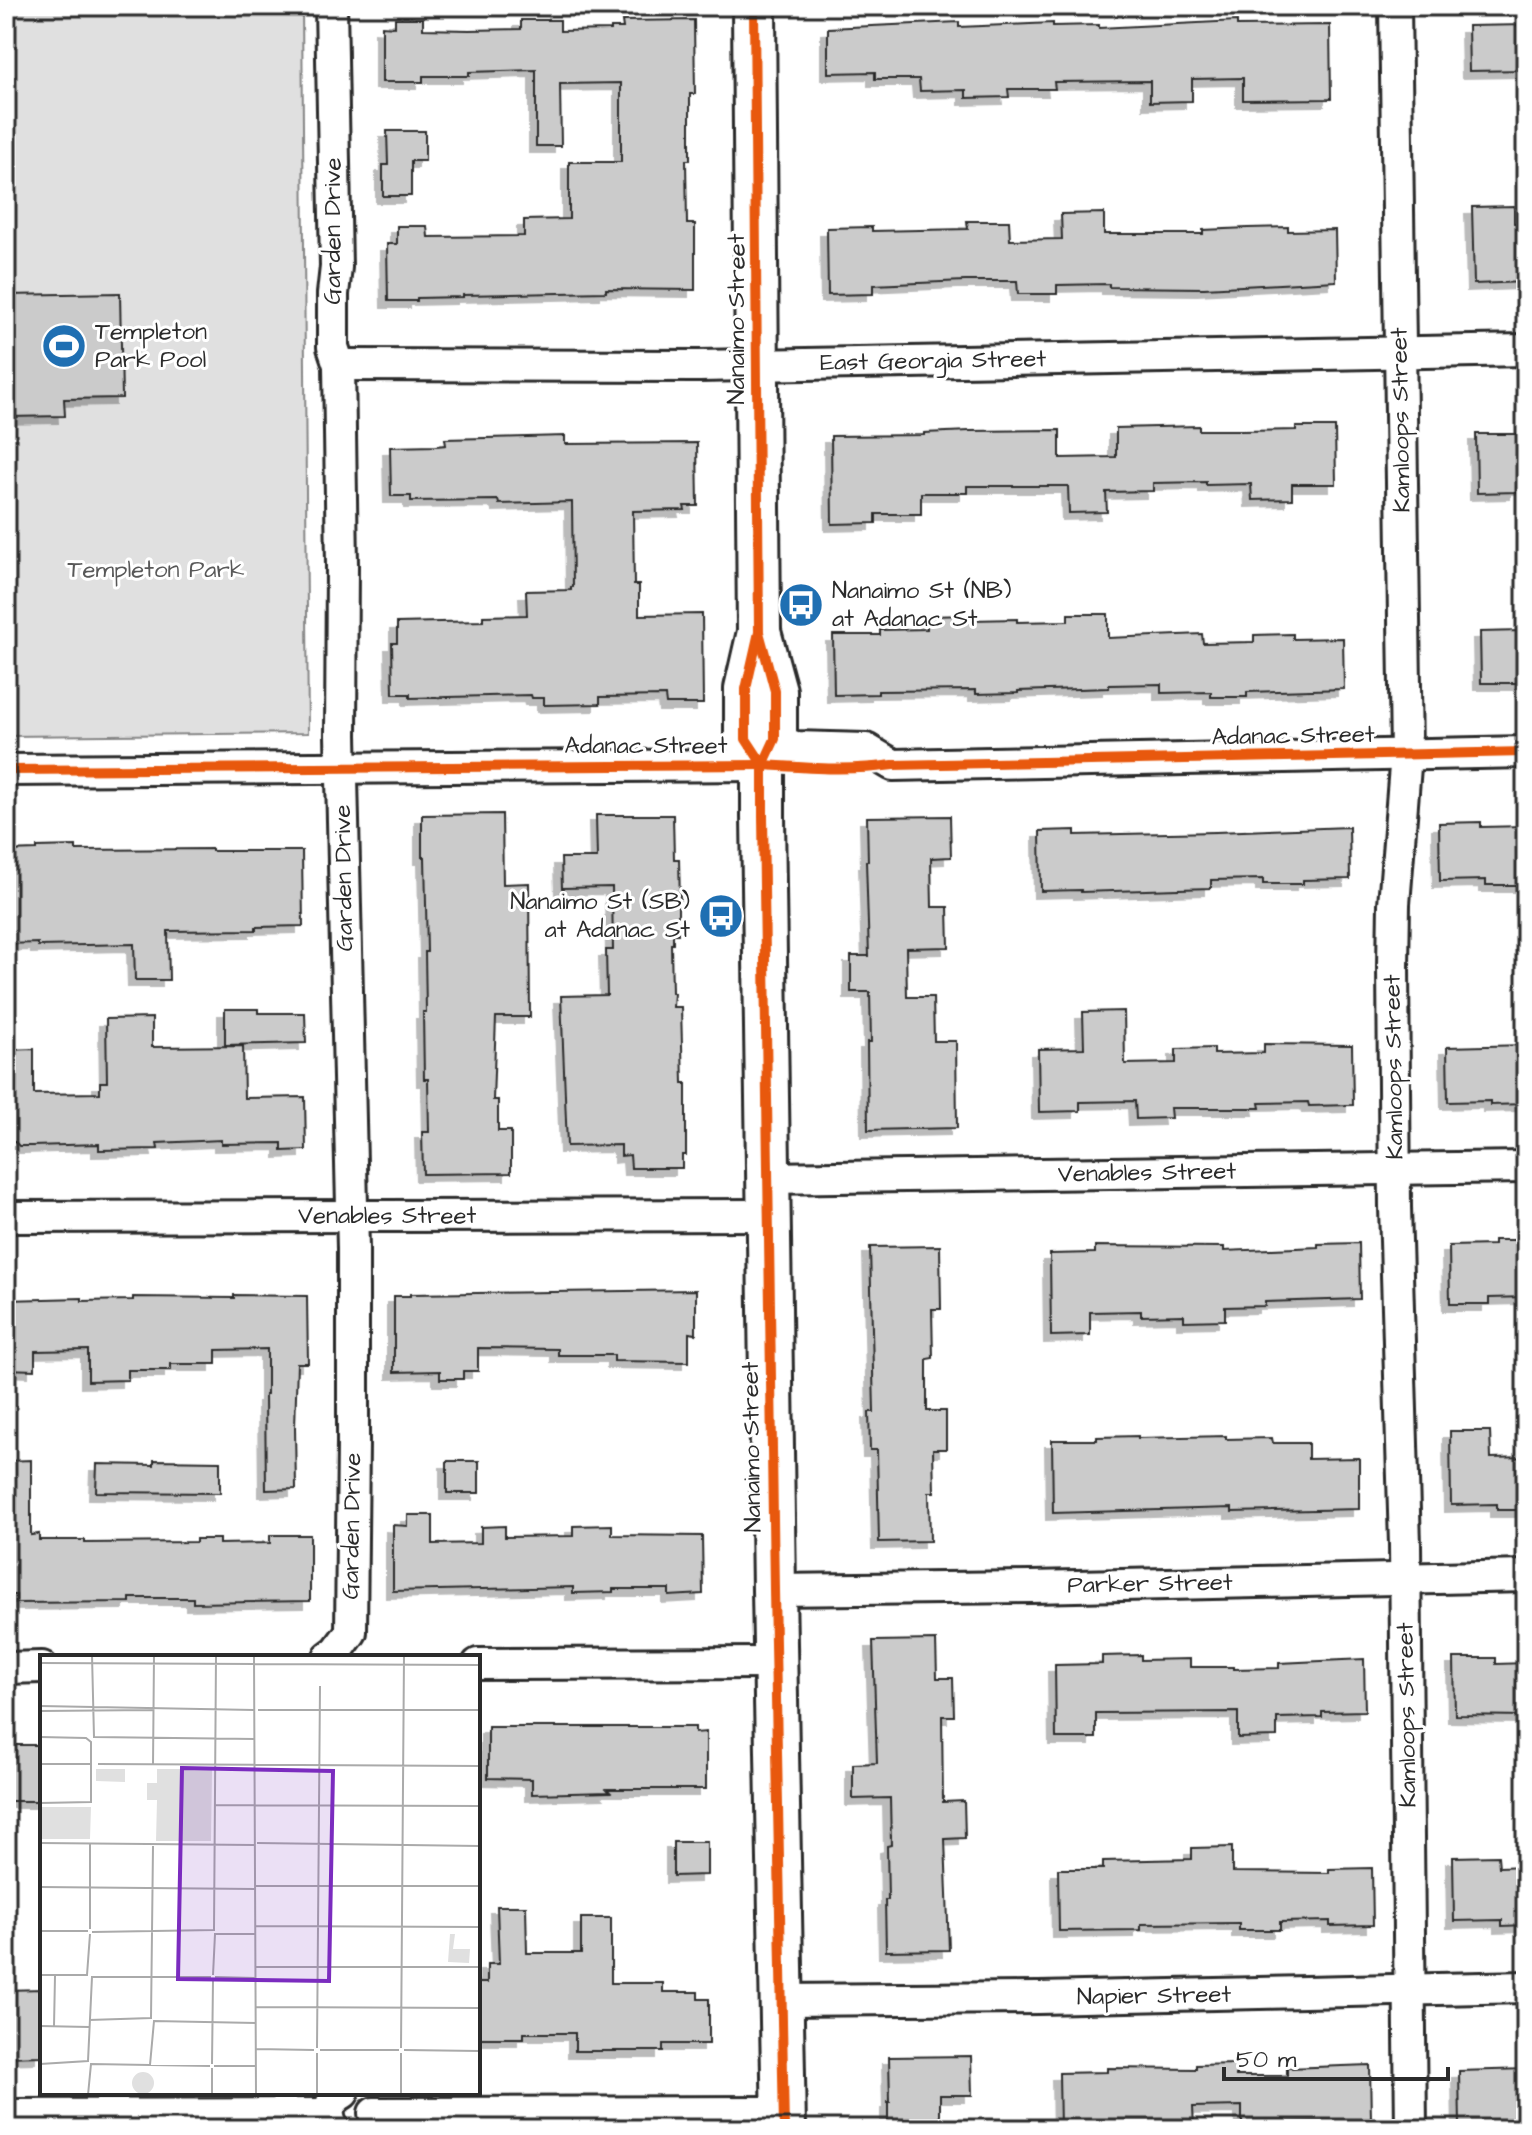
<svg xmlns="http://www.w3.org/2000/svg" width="1532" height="2135" viewBox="0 0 1532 2135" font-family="'Architects Daughter',sans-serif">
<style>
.green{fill:#e0e0e0;stroke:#868686;stroke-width:2}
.building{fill:#cbcbcb;stroke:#2b2b2b;stroke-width:2;filter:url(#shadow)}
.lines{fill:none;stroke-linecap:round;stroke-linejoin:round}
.street-casing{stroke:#2b2b2b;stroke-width:36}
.secondary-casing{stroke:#2b2b2b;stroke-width:48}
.street{stroke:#fff;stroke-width:30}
.secondary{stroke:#fff;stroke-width:42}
.cycleway-casing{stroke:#fff;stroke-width:15}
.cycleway{stroke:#e8590c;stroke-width:10}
.labels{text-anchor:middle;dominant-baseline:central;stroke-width:6;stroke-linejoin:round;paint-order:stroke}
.street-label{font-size:24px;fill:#2b2b2b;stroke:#fff}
.poi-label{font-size:24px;fill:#2b2b2b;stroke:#fff;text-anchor:start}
.park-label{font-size:24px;fill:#585858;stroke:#fff}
.inset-road{fill:none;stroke:#aaa;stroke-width:2}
.view{fill:#7b2cbf;fill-opacity:0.15;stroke:#7b2cbf;stroke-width:4}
.inset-edge{fill:none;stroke:#2b2b2b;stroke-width:4}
</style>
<defs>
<filter id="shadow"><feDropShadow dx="-7" dy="7" stdDeviation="0" flood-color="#0004"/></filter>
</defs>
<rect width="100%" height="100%" fill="#fff"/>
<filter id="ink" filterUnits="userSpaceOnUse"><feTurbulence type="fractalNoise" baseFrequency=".0125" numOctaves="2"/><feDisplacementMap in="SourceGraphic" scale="16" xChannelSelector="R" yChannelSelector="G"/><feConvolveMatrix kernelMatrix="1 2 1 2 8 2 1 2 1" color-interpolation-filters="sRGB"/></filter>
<g filter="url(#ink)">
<polygon class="green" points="6,6 302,6 308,733 6,736"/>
<g class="building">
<polygon points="395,18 423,18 423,29 469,30 521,29 521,20 560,20 560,31 611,30 611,28 623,28 622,21 694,20 695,94 690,94 690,160 686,160 687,224 695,224 695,290 606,289 606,292 463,295 463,297 417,298 417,301 388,301 387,244 397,244 397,226 427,226 428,237 524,236 524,220 569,219 569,162 621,162 621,83 560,84 561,146 536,146 536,70 469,72 469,76 423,76 423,82 382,82 382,26 395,27"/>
<polygon points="1237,21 1237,26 1330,25 1331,99 1243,100 1243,78 1192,79 1192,101 1150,102 1150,81 1054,82 1055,89 1008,89 1009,97 966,98 966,90 920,91 919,79 875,79 875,72 828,73 828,28 959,22 959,27 1053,23 1053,26 1099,25 1099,28"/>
<polygon points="1526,25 1526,70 1469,71 1468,26"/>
<polygon points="387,131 425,131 425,161 411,161 411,196 383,196 383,165 388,165"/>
<polygon points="1514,206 1514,223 1526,223 1526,282 1474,284 1472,207"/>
<polygon points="1104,213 1104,234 1203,234 1203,230 1248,228 1288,227 1288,231 1335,230 1336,281 1204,288 1109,287 1109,284 1057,285 1057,294 1018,294 1017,281 965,281 873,285 873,294 828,295 827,228 872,227 872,231 968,229 967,221 1009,221 1010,240 1062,239 1061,214"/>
<polygon points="120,293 122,398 64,399 65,416 6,417 6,295"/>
<polygon points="1199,426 1199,430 1241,430 1241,431 1296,430 1296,427 1335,427 1336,484 1292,484 1292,499 1252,500 1251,484 1206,485 1206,482 1153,483 1153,491 1106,492 1107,512 1069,513 1068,486 967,486 967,493 921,493 921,514 876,514 876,523 832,524 831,436 924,435 924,433 970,431 1060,430 1060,458 1116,457 1116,428"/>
<polygon points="1476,434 1526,434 1526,487 1517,487 1517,492 1477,493"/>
<polygon points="565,436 565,444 697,443 698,506 684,506 685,510 633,511 634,585 639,585 639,615 702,614 703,704 666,704 665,696 600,697 600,704 544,705 544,698 532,698 531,695 410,698 410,694 393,694 392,643 397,643 397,623 483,621 483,616 527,615 526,591 571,590 571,587 573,587 572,502 499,504 498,500 411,501 411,496 391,496 390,447 436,446 446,445 445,439"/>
<polygon points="1068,614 1108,614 1108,638 1202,634 1203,643 1254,642 1254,635 1293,634 1293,639 1343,638 1344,689 1247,692 1247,697 1211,697 1211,692 1161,693 1161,684 1109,685 1109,688 1018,691 1018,693 976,694 976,690 878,691 878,694 834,695 833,635 880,635 880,630 927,629 927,616 970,615 971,620 1017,619 1017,622 1068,621"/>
<polygon points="1521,631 1522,683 1481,683 1480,632"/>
<polygon points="502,814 503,884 529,883 530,1017 496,1017 493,1100 498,1100 498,1131 511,1131 511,1173 423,1174 422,1132 429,1132 428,1079 424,1079 423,1012 426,1012 425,952 427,952 425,857 422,857 422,815"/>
<polygon points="596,815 673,815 674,859 679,859 680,901 678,901 678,934 673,934 673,944 671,944 672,993 674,993 673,1007 681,1007 683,1083 686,1083 686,1155 682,1155 682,1168 631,1168 630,1155 621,1156 621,1145 567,1146 561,996 607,995 606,950 613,950 612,887 562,888 561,858 597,858"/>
<polygon points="950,816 951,857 931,858 932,907 948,907 949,947 906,948 907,997 933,997 934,1041 956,1041 957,1128 868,1130 867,1042 871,1042 870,992 851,992 851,956 869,956 866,861 868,861 867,817"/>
<polygon points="1481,822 1481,827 1525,826 1526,885 1486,885 1486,880 1440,881 1439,823"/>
<polygon points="1349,827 1350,879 1303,880 1303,884 1263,884 1263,879 1211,880 1211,888 1081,892 1081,890 1041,891 1040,831 1075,830 1075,835 1216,832"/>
<polygon points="76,846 76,850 212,849 212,851 302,851 303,926 256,927 256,930 168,931 169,980 135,980 134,944 38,946 38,943 6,944 6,851 37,850 37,847"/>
<polygon points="225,1009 258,1009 258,1013 305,1013 306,1043 225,1045"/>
<polygon points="1124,1011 1125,1064 1176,1063 1176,1049 1214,1048 1214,1054 1264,1053 1264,1044 1352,1045 1353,1105 1309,1106 1308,1102 1259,1103 1260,1108 1170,1108 1171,1118 1136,1119 1135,1101 1080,1102 1080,1111 1039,1112 1038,1049 1084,1048 1083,1012"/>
<polygon points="152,1018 152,1047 243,1046 244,1098 305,1097 306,1150 282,1151 282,1143 221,1144 221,1140 157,1143 158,1149 99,1150 99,1144 32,1146 19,1146 15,1142 6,1142 6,1050 34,1049 34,1094 100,1093 100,1082 107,1082 106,1019"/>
<polygon points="1526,1045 1526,1104 1490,1105 1490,1101 1448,1102 1447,1047"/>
<polygon points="1494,1240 1526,1240 1526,1297 1489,1298 1489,1304 1450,1304 1449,1246 1494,1245"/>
<polygon points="1359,1243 1360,1299 1265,1302 1265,1306 1225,1307 1225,1320 1184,1321 1184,1315 1141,1316 1141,1311 1090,1312 1090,1335 1051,1336 1050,1254 1095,1253 1095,1246 1224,1247 1224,1251 1318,1247 1318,1244"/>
<polygon points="940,1246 941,1309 932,1309 933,1358 927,1359 927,1411 946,1411 946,1449 933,1449 934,1492 929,1492 930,1541 879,1542 877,1450 870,1450 869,1412 874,1412 870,1247"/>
<polygon points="696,1290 696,1334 689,1333 689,1362 614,1361 614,1355 558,1355 558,1349 478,1348 478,1371 463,1371 463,1379 440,1379 440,1371 394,1372 394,1296 410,1296 410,1294"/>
<polygon points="234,1295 307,1296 308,1363 297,1363 295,1428 296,1489 266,1490 265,1395 267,1395 267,1349 216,1350 216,1364 171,1364 171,1370 128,1370 128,1380 88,1381 88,1350 35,1351 35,1370 6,1369 6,1300 82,1298 82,1301 133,1300 133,1297 234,1298"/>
<polygon points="1450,1431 1490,1431 1491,1458 1526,1457 1526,1510 1497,1510 1497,1504 1451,1505"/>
<polygon points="1138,1436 1138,1438 1226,1436 1226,1439 1272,1438 1273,1443 1308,1443 1308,1459 1359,1458 1359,1509 1232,1512 1232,1508 1053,1513 1052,1440 1097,1440 1097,1437"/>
<polygon points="31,1460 31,1535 39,1534 39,1540 85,1540 85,1543 196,1542 196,1539 219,1539 219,1544 270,1543 270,1535 310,1535 310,1601 193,1603 193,1598 130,1598 130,1602 16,1603 16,1595 6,1595 6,1461"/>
<polygon points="154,1460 220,1461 220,1493 96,1492 97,1464 154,1465"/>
<rect x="447" y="1461" width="32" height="32"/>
<polygon points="408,1515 433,1515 433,1544 481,1543 481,1527 505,1526 505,1537 573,1536 573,1526 612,1525 612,1535 702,1536 703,1594 669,1596 669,1589 613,1589 613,1592 573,1593 573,1587 393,1591 393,1525 408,1526"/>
<polygon points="936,1640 937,1678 953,1678 954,1716 942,1716 943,1802 964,1801 965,1838 945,1839 949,1950 886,1951 885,1900 888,1900 887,1846 891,1845 890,1798 853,1799 853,1764 877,1763 873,1641"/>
<polygon points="1141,1655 1141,1660 1190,1659 1190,1667 1234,1667 1234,1669 1279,1668 1279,1663 1364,1659 1365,1711 1322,1712 1322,1717 1277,1718 1277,1737 1238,1738 1238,1712 1096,1713 1096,1738 1056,1738 1055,1665 1102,1664 1102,1656"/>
<polygon points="1454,1658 1496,1658 1496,1664 1526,1663 1526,1716 1455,1715"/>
<polygon points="488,1727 695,1727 695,1733 706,1732 706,1789 607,1789 610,1792 532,1794 532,1779 488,1778"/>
<polygon points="6,1745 41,1745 42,1801 6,1801"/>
<polygon points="673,1842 707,1842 707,1875 673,1876"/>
<polygon points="1232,1847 1232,1872 1329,1873 1329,1869 1372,1868 1373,1925 1330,1926 1330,1921 1280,1922 1280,1930 1239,1930 1239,1923 1141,1924 1141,1930 1059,1931 1058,1869 1103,1869 1103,1861 1192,1859 1192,1848"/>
<polygon points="1498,1856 1499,1867 1526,1866 1526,1925 1502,1926 1502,1920 1454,1921 1453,1857"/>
<polygon points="497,1906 526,1906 527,1953 581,1953 581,1918 611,1918 611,1983 663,1983 663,1992 698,1992 698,1999 709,1999 709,2044 663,2044 663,2051 575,2051 575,2033 524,2033 524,2038 478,2038 478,1983 487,1983 487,1964 499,1964"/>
<polygon points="42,1989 42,2056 6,2057 6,1990"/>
<polygon points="971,2056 972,2095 940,2095 940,2129 888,2129 888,2102 890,2102 889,2057"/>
<polygon points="1236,2064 1236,2076 1287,2076 1287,2068 1370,2065 1371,2121 1282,2122 1283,2129 1242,2129 1242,2106 1193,2107 1194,2127 1060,2129 1059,2073 1107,2072 1107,2068 1196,2069 1196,2065"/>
<polygon points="1526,2069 1526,2120 1501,2120 1501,2126 1460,2127 1459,2071"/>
</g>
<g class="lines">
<g class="street-casing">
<g id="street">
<polyline points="1395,6 1406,754 1394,904 1393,966 1395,1207 1405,1545 1411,2129"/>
<polyline points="339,365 699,366 1526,350"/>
<polyline points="775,739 795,747 866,749 893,765 1526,752"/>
<polyline points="6,770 763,765"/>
<polyline points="767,1178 1526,1167"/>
<polyline points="6,1217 768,1215"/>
<polyline points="774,1590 1031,1587 1526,1576"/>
<polyline points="329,1657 337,1651 351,1632 353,1443 353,1249 341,735 342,565 339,365 333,347 333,294 336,267 331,6"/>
<polyline points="478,1664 775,1663"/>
<polyline points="6,1668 42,1667"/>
<polyline points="782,2000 1039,1998 1526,1987"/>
<polyline points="374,2113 784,2112"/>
<polyline points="6,2115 328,2114"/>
<path d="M334 2129C324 2114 329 2101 343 2093"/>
</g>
</g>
<g class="secondary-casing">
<g id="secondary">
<polyline points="754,6 759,632 746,689 746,739 757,756"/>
<polyline points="759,632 775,691 775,739 763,765 763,816 774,1590 784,2129"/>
</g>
</g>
<use href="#street" class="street"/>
<use href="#secondary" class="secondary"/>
<g class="cycleway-casing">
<g id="cycleway">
<polyline points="754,6 759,632 746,689 746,739 763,765"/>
<polyline points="759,632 775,691 775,739 763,765 763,816 774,1590 784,2129"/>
<path d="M6 770 763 765C807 768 850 771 893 765L1526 752"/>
</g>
</g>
<use href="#cycleway" class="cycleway"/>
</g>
</g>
<defs>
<g id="stadium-disc" transform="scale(2.3)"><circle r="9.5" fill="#1f6fb2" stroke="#fff"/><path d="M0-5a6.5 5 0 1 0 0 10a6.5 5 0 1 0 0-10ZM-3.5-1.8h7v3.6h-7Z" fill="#fff"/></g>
<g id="bus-disc" transform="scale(2.3)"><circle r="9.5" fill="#1f6fb2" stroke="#fff"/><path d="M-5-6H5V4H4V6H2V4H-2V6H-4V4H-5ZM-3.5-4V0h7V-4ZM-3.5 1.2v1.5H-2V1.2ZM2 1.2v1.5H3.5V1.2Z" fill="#fff"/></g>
</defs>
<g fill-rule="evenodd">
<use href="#stadium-disc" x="64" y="346"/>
<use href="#bus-disc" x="801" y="605"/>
<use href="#bus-disc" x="721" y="916"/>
</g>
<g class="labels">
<g class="street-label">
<text transform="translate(333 231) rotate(-90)">Garden Drive</text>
<text transform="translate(737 319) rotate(-90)">Nanaimo Street</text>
<text transform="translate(933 361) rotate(-1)">East Georgia Street</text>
<text transform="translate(1401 420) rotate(-91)">Kamloops Street</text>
<text transform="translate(1293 736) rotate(-1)">Adanac Street</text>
<text x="646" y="746">Adanac Street</text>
<text transform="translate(344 878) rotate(-91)">Garden Drive</text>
<text transform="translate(1394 1067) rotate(-91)">Kamloops Street</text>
<text transform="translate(1147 1173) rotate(-1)">Venables Street</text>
<text x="387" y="1216">Venables Street</text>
<text transform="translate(752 1447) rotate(-91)">Nanaimo Street</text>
<text transform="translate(352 1526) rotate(-89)">Garden Drive</text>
<text transform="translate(1150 1584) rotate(-1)">Parker Street</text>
<text transform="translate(1407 1715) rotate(-91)">Kamloops Street</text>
<text transform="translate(1154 1996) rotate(-1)">Napier Street</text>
</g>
<g class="poi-label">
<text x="95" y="332">Templeton<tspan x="95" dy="28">Park Pool</tspan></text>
<text x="832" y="591">Nanaimo St (NB)<tspan x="832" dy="28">at Adanac St</tspan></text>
<text x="690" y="902" text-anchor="end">Nanaimo St (SB)<tspan x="690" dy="28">at Adanac St</tspan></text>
</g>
<g class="park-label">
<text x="156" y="570">Templeton Park</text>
</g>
</g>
<g transform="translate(40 1655)">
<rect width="440" height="440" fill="#fff"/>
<path d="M56 114H85V127L56 126ZM117 114H172L171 186H116L117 145H107V128H117ZM0 152H51L50 184H0ZM410 279H415L413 294H430L429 308 408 307ZM92 428a11 11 0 1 1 22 0a11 11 0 1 1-22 0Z" fill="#e0e0e0"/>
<path class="inset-road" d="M52 0 54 82 215 84M214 0 216 440M0 8 440 10M0 51 214 55M218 55H440M0 56 113 55M0 82 46 83 51 87V147L0 148M0 109H50M58 109 440 111M113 110 114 0M175 150 440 151M0 188 214 190M217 188 440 191M216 231H440M0 232 215 234M216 271 440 272M50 274V189M0 276H48M52 277 174 275 176 0M216 312H440M0 320H47L50 279M173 320 175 279H216M175 322 216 323M216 352 440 353M49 365 111 363 113 191M0 371 49 372M14 371 15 321M277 393 280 31M361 393 364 0M216 394 274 395M280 395H359M364 395 440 396M0 409 48 406 52 322H171M172 409 173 325M110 410 114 366 216 368M174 411H216M48 440 51 409 170 411M172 440V413M277 440V398M361 440V398"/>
<path class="view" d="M142 113 293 116 289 326 138 324Z"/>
<rect width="440" height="440" class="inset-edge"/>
</g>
<rect width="1532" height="2135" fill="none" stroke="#fff" stroke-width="32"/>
<rect x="16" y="16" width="1500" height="2103" fill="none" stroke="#2b2b2b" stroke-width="3" filter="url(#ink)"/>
<path d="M1224 2067v12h224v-12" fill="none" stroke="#2b2b2b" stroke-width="4"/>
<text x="1236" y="2067" font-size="24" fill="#2b2b2b" stroke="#ffffff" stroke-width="6" paint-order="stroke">50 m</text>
</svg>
